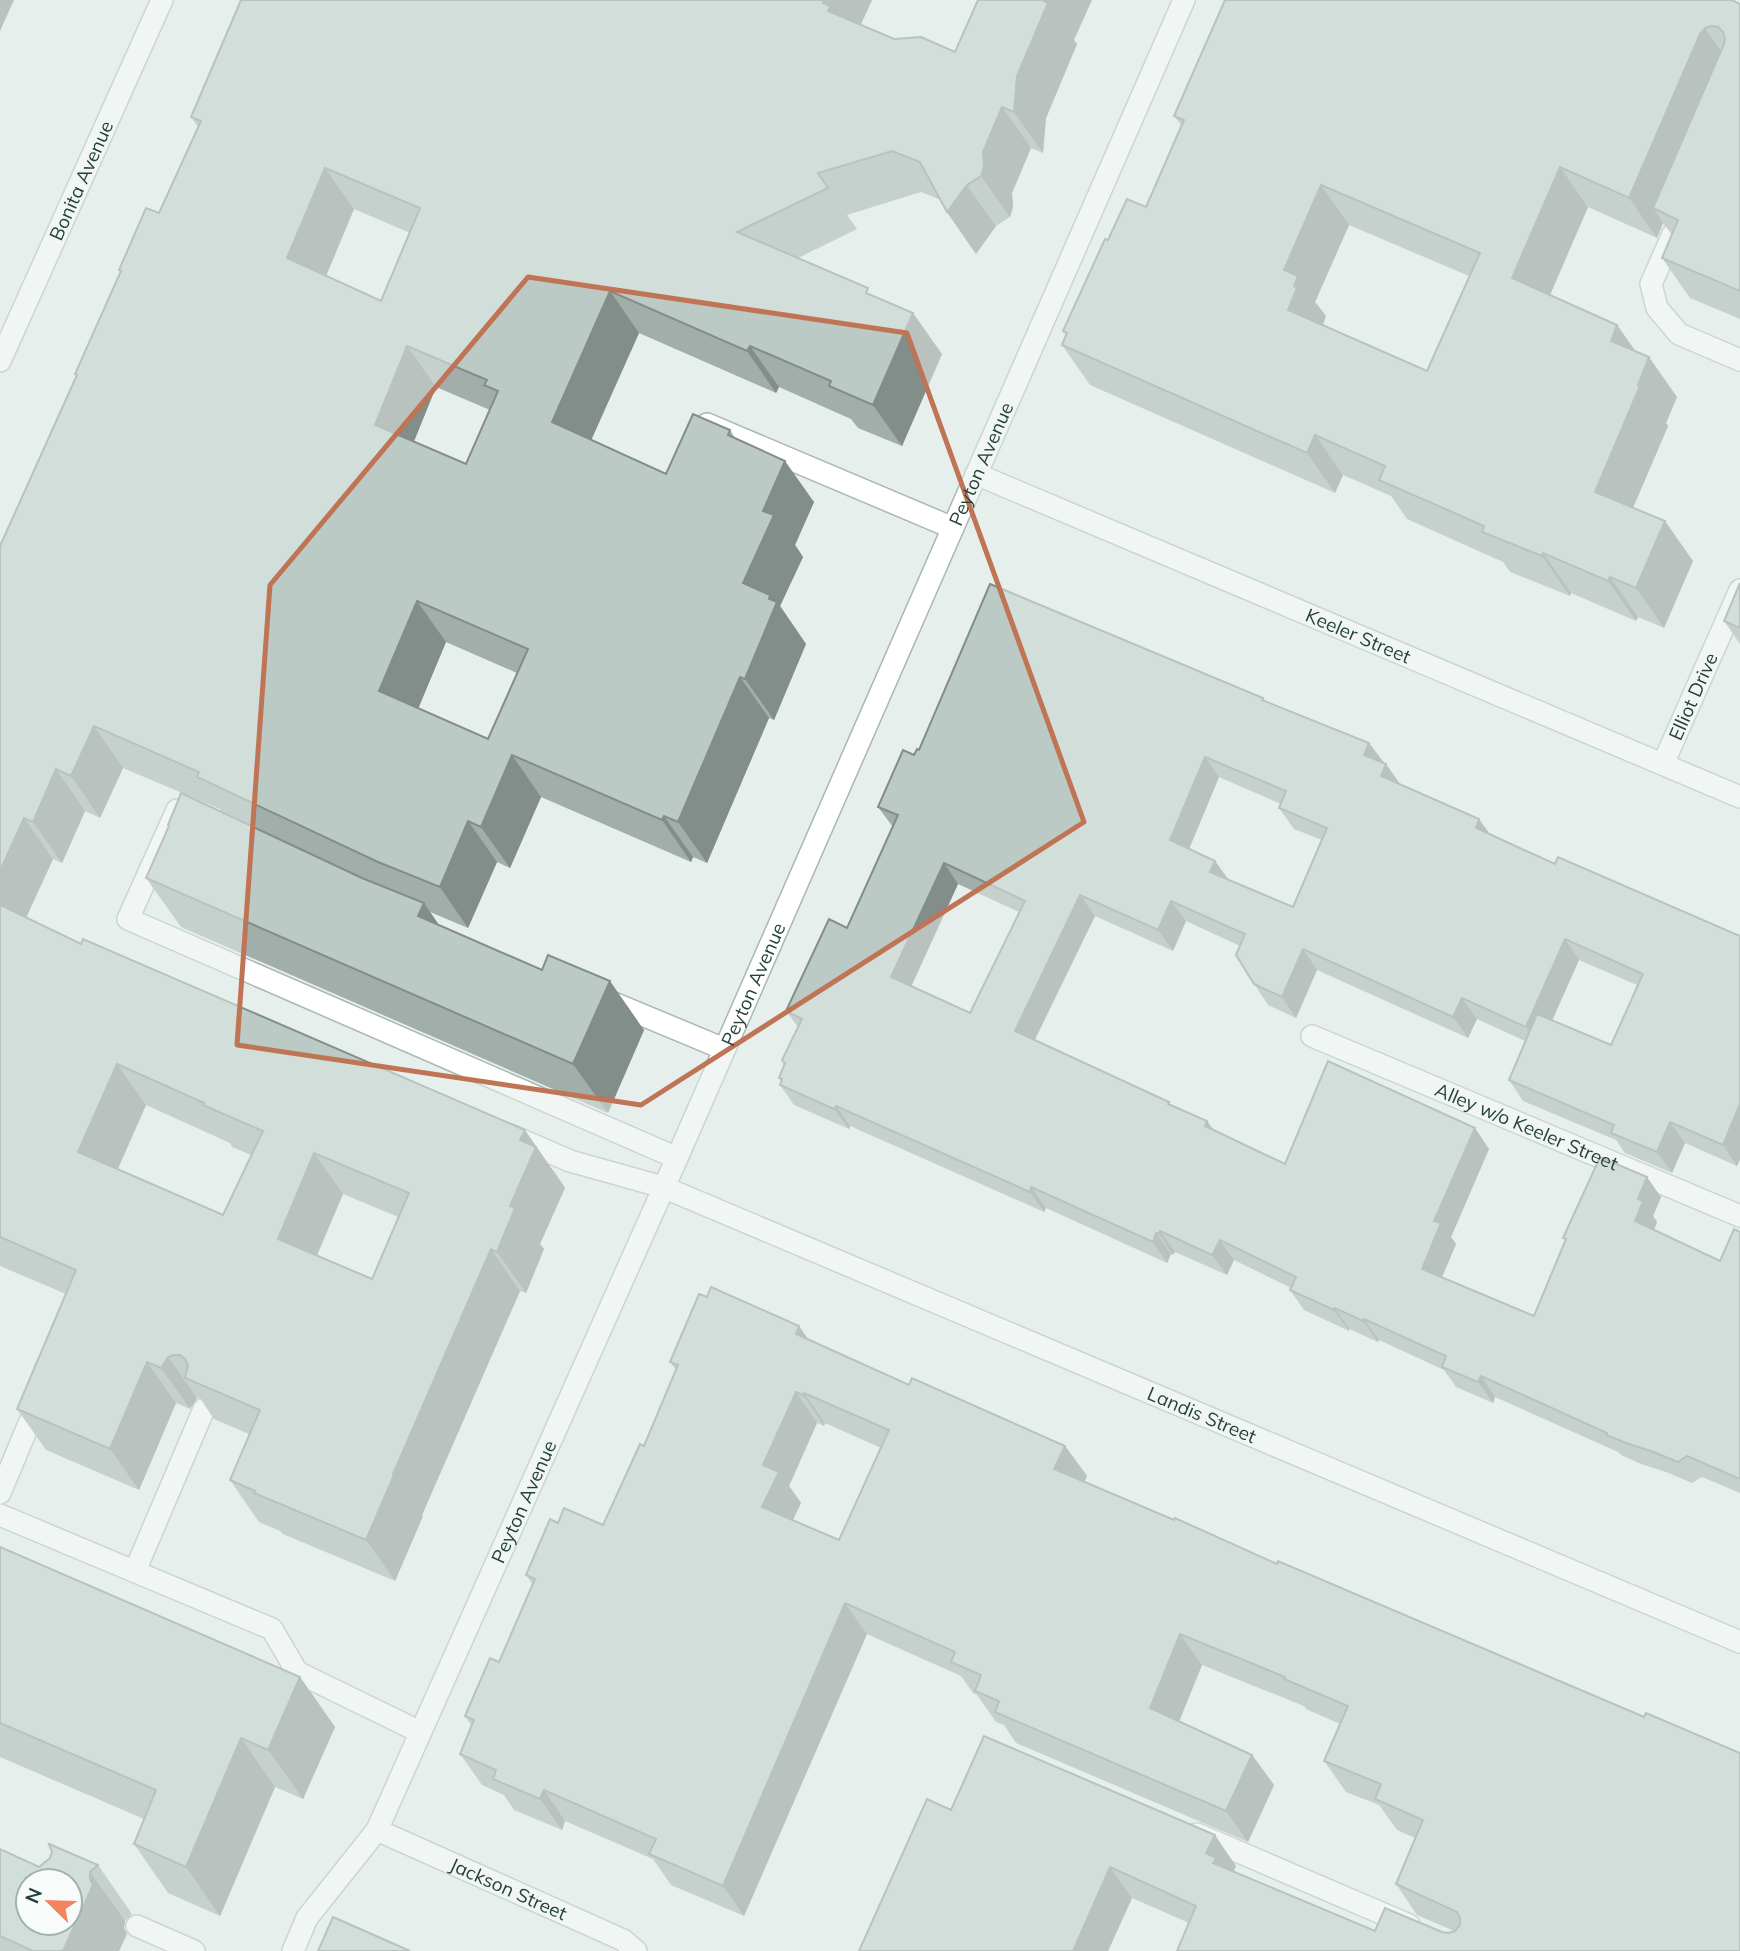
<svg xmlns="http://www.w3.org/2000/svg" width="1740" height="1951" viewBox="0 0 1740 1951" font-family="Mulish,sans-serif">
<style>
.lines{fill:none;stroke-linecap:round;stroke-linejoin:round}
.minor-casing{stroke:#a8b8b2;stroke-width:24}
.minor{stroke:#fff;stroke-width:21}
.wall{fill:#a1aea9;fill-rule:evenodd}
.shaded-wall{fill:#838d89}
.building{fill:#bbcac4;stroke:#838d89;stroke-width:2;fill-rule:evenodd}
.marked{fill:none;stroke:#c07456;stroke-width:5;stroke-linejoin:round}
.labels{text-anchor:middle;dominant-baseline:central;stroke-width:5;stroke-linejoin:round;paint-order:stroke}
.street-label{font-size:19px;fill:#24423a;stroke:#f7fbf9}
</style>
<rect width="100%" height="100%" fill="#e6efeb"/>
<g class="lines">
<g class="minor-casing">
<g id="minor">
<polyline points="1673,234 1651,284 1657,308 1679,334 1740,360"/>
<path id="s1" d="M0 361 162 0"/>
<polyline points="707,424 953,528"/>
<path id="s2" d="M976 474 1740 797"/>
<path id="s3" d="M1663 764 1740 590"/>
<polyline points="180,812 177,810 128,919 677,1158"/>
<polyline points="604,999 724,1049"/>
<path id="s4" d="M1312 1036 1740 1216"/>
<path id="s5" d="M510 1135 570 1161 663 1187 1740 1642"/>
<polyline points="0,1493 38,1402"/>
<polyline points="0,1515 272,1629 297,1672 420,1732"/>
<polyline points="135,1571 204,1409"/>
<path id="s6" d="M377 1830 623 1940 636 1951"/>
<polyline points="1197,1834 1409,1925"/>
<polyline points="137,1926 194,1951"/>
<path id="s7" d="M293 1951 307 1918 377 1830 677 1158 1184 0"/>
</g>
</g>
<use href="#minor" class="minor"/>
</g>
<g class="wall">
<path d="M872 0 860 25 894 39 955 52 1074 40 1077 44 1046 118 1043 153 1031 148 1012 193 1013 207 1010 217 996 226 976 254 947 212 941 200 921 192 847 215 857 229 798 258 874 296 942 354 902 446 858 428 851 419 779 387 776 393 639 333 591 440 666 474 730 430 735 438 814 502 795 545 803 557 780 606 806 644 774 720 769 718 707 863 693 857 691 862 541 797 510 868 497 862 468 928 430 912 439 925 644 1030 608 1113 181 927 146 878 169 827 168 825 222 812 220 809 123 768 100 818 85 811 62 863 53 859 26 917 554 1171 565 1188 540 1244 544 1249 526 1293 520 1291 422 1515 423 1516 395 1581 283 1534 280 1531 259 1522 230 1480 249 1434 214 1419 199 1397 197 1398 190 1409 176 1403 139 1490 46 1450 17 1409 66 1294 0 1266V546L77 376 75 374 120 272 119 270 159 213 198 127 191 117ZM354 209 410 233 381 301 326 276ZM436 387 490 410 466 464 414 441ZM446 642 517 673 488 739 418 708ZM146 1105 230 1143 232 1147 251 1155 223 1215 118 1169ZM343 1194 398 1217 372 1279 317 1256Z"/>
<path d="M1740 4V319L1690 298 1662 258 1672 235 1663 223 1657 238 1588 207 1550 295 1617 325 1636 352 1677 397 1666 423 1668 426 1633 508 1693 561 1664 628 1638 617 1636 621 1571 593 1570 596 1510 572 1503 562 1407 519 1391 496 1343 475 1335 493 1090 385 1062 345 1066 335 1063 331 1108 240 1146 207 1182 126 1174 116ZM1349 225 1469 276 1427 371 1324 325 1323 324 1326 316 1315 302Z"/>
<polygon points="1740,583 1740,644 1724,621"/>
<path d="M1263 698 1265 701 1369 743 1400 784 1479 819 1490 835 1555 864 1740 936V1159L1737 1166 1685 1143 1672 1173 1625 1153 1616 1140 1523 1101 1509 1080 1525 1041 1477 1019 1468 1038 1317 970 1296 1018 1268 1005 1254 984 1240 946 1186 921 1173 951 1095 916 1035 1040 1207 1121 1213 1129 1285 1164 1489 1149 1451 1237 1456 1244 1442 1277 1534 1316 1566 1241 1563 1238 1661 1197 1653 1216 1657 1222 1654 1230 1720 1261 1740 1232V1493L1702 1477 1692 1483 1666 1472 1641 1464 1621 1455 1618 1452 1495 1397 1493 1403 1456 1387 1444 1370 1379 1340 1378 1342 1349 1329V1331L1304 1310 1290 1290 1291 1288 1234 1260 1227 1275 1175 1252 1173 1255 1171 1254 1167 1263 1046 1208 1044 1212 850 1126 849 1129 794 1105 780 1085 781 1081 779 1078 784 1065 782 1060 798 1027 786 1011 847 928 893 827 878 807 914 755 919 750ZM1219 777 1281 804 1279 808 1294 829 1322 840 1293 907 1229 880 1215 861 1189 849ZM958 884 1019 912 970 1013 911 986ZM1579 960 1637 985 1611 1045 1552 1020Z"/>
<path d="M809 1340 909 1385 1065 1446 1087 1476 1084 1482 1740 1951 1189 1923 1132 1898 1108 1951H859L951 1810 1236 1866 1234 1871 1375 1931 1448 1933 1454 1931 1417 1915 1396 1884 1415 1838 1397 1830 1379 1805 1346 1792 1324 1761 1340 1724 1306 1709 1304 1706 1202 1665 1179 1721 1252 1755 1274 1785 1248 1842 1016 1743 1004 1725 996 1722 977 1695 973 1693 961 1676 867 1634 744 1916 671 1885 653 1859 565 1821 562 1830 514 1810 504 1795 482 1785 460 1754 472 1726 465 1716 499 1662 533 1585 526 1575 558 1523 603 1525 644 1446 676 1370 670 1362ZM817 1423 824 1426 825 1423 881 1448 839 1540 793 1520 801 1503 789 1486Z"/>
<polygon points="0,1547 300,1677 335,1727 303,1799 275,1787 220,1916 168,1893 134,1844 144,1819 0,1757"/>
<polygon points="0,1849 39,1867 98,1865 132,1914 125,1921 124,1928 127,1934 119,1951 0,1951"/>
</g>
<g class="shaded-wall">
<polygon points="0,0 14,0 0,31"/>
<polygon points="824,0 872,0 854,40 828,11 823,3"/>
<polygon points="1045,0 1092,0 1074,40 1077,44 1046,118 1043,153 1014,112 1017,76"/>
<polygon points="1705,28 1733,68 1653,208 1663,223 1657,238 1629,198 1700,34"/>
<polygon points="1002,107 1031,148 1012,193 1013,207 1010,217 981,176 983,152"/>
<polygon points="1560,167 1588,207 1540,318 1512,278"/>
<polygon points="325,168 354,209 316,300 287,258"/>
<polygon points="967,185 996,226 976,254 947,212"/>
<polygon points="1321,185 1349,225 1315,302 1326,316 1323,324 1325,328 1288,310 1284,270"/>
<polygon points="610,291 639,333 581,463 552,422"/>
<polygon points="913,313 942,354 902,446 873,405"/>
<polygon points="1617,325 1645,365 1611,341"/>
<polygon points="407,346 436,387 404,466 375,425"/>
<polygon points="750,346 779,387 776,393 747,351"/>
<polygon points="1649,357 1677,397 1666,423 1668,426 1623,531 1595,492"/>
<polygon points="1315,435 1343,475 1335,493 1307,453"/>
<polygon points="785,461 814,502 795,545 803,557 780,606 806,644 774,720 745,679 743,583 763,511"/>
<polygon points="1665,521 1693,561 1664,628 1636,588"/>
<polygon points="1543,553 1571,593 1570,596 1542,556"/>
<polygon points="1610,577 1638,617 1636,621 1608,581"/>
<polygon points="417,601 446,642 408,733 379,691"/>
<polygon points="740,677 769,718 707,863 678,822"/>
<polygon points="94,726 123,768 100,818 71,776"/>
<polygon points="1369,743 1384,763 1364,755"/>
<polygon points="512,755 541,797 510,868 481,827"/>
<polygon points="1205,757 1219,777 1184,861 1170,840"/>
<polygon points="1386,764 1400,784 1381,776"/>
<polygon points="56,769 85,811 62,863 33,822"/>
<polygon points="664,816 693,857 691,862 662,820"/>
<polygon points="24,818 53,859 16,940 0,916 0,871"/>
<polygon points="1479,819 1494,840 1476,828"/>
<polygon points="468,821 497,862 468,928 440,887"/>
<polygon points="1215,861 1229,881 1210,872"/>
<polygon points="944,863 958,884 906,998 891,977"/>
<polygon points="1080,895 1095,916 1029,1051 1015,1031"/>
<polygon points="1171,901 1186,921 1173,951 1158,930"/>
<polygon points="424,903 458,953 418,916"/>
<polygon points="1565,939 1579,960 1540,1048 1526,1027"/>
<polygon points="1303,949 1317,970 1296,1018 1282,997"/>
<polygon points="610,981 644,1030 608,1113 573,1064"/>
<polygon points="1462,998 1477,1019 1468,1038 1453,1017"/>
<polygon points="117,1064 146,1105 107,1193 78,1152"/>
<polygon points="1740,1104 1740,1159 1737,1166 1723,1145"/>
<polygon points="836,1106 850,1126 849,1129 834,1109"/>
<polygon points="1207,1121 1221,1142 1205,1126"/>
<polygon points="1670,1122 1685,1143 1672,1173 1657,1152"/>
<polygon points="1475,1128 1489,1149 1451,1237 1456,1244 1437,1289 1422,1269 1434,1221"/>
<polygon points="525,1130 565,1188 540,1244 544,1249 526,1293 497,1252 510,1206 520,1140"/>
<polygon points="314,1153 343,1194 306,1280 278,1239"/>
<polygon points="1647,1177 1661,1197 1653,1216 1657,1222 1649,1241 1635,1221 1638,1199"/>
<polygon points="1031,1187 1046,1208 1044,1212 1030,1192"/>
<polygon points="1160,1231 1175,1252 1173,1255 1159,1234"/>
<polygon points="1156,1233 1171,1254 1167,1263 1153,1242"/>
<polygon points="1220,1240 1234,1260 1227,1275 1212,1255"/>
<polygon points="491,1249 520,1291 422,1515 423,1516 395,1581 366,1540 393,1474"/>
<polygon points="1335,1308 1349,1329 1349,1331 1334,1310"/>
<polygon points="1364,1319 1379,1340 1378,1342 1363,1321"/>
<polygon points="799,1326 821,1357 796,1334"/>
<polygon points="168,1357 197,1398 190,1409 161,1368"/>
<polygon points="147,1362 176,1403 139,1490 110,1449"/>
<polygon points="1481,1376 1495,1397 1493,1403 1478,1382"/>
<polygon points="796,1392 817,1423 789,1486 801,1503 784,1538 762,1507 763,1465"/>
<polygon points="804,1393 825,1423 824,1426 803,1395"/>
<polygon points="1065,1446 1087,1476 1076,1500 1054,1469"/>
<polygon points="845,1603 867,1634 744,1916 723,1886"/>
<polygon points="1180,1634 1202,1665 1172,1739 1150,1708"/>
<polygon points="300,1677 335,1727 303,1799 268,1750"/>
<polygon points="241,1738 275,1787 220,1916 186,1867"/>
<polygon points="1252,1755 1274,1785 1248,1842 1226,1811"/>
<polygon points="544,1790 565,1821 562,1830 540,1799"/>
<polygon points="1215,1835 1236,1866 1230,1879 1235,1894 1206,1853"/>
<polygon points="1110,1867 1132,1898 1108,1951 1073,1951"/>
<polygon points="90,1872 125,1921 124,1928 127,1934 119,1951 63,1951 90,1879"/>
</g>
<g class="building">
<path d="M241 0H824L823 3 830 6 828 11 894 39 921 37 955 52 978 0H1045L1044 1 1048 3 1017 76 1014 112 1002 107 983 152 984 166 981 176 967 185 947 212 920 162 892 151 818 173 828 188 737 232 868 288 866 293 913 313 873 405 829 386 831 381 750 346 747 351 610 291 552 422 666 474 693 414 730 430 728 435 785 461 763 511 774 515 743 583 770 595 769 599 777 602 745 679 740 677 678 822 664 816 662 820 512 755 481 827 468 821 440 887 378 862 197 777 199 772 94 726 71 776 56 769 33 822 24 818 0 871V546L77 375 75 374 121 271 119 270 146 208 159 213 201 121 191 117ZM325 168 420 208 381 301 287 258ZM407 346 487 380 484 385 498 391 466 464 375 425ZM417 601 528 649 488 739 379 691Z"/>
<path d="M1225 0H1732L1740 4V291L1662 258 1678 220 1653 208 1724 44 1725 38 1723 32 1718 27 1711 26 1705 28 1700 34 1629 198 1560 167 1512 278 1617 325 1611 341 1649 357 1638 385 1640 386 1595 492 1665 521 1636 588 1610 577 1608 581 1543 553 1542 556 1482 532 1484 526 1379 480 1385 466 1315 435 1307 453 1062 345 1067 333 1063 331 1105 239 1108 240 1127 199 1146 207 1184 120 1174 116ZM1321 185 1480 253 1427 371 1288 310 1297 288 1294 286 1298 276 1284 270Z"/>
<polygon points="1740,583 1740,628 1724,621"/>
<path d="M990 584 1263 698 1262 700 1369 743 1364 755 1386 764 1381 776 1479 819 1476 828 1555 864 1558 857 1740 936V1104L1723 1145 1670 1122 1657 1152 1611 1133 1614 1125 1509 1080 1537 1014 1611 1045 1643 974 1565 939 1526 1027 1462 998 1453 1017 1303 949 1282 997 1254 984 1236 955 1245 934 1171 901 1158 930 1080 895 1015 1031 1169 1102 1168 1104 1207 1121 1205 1126 1285 1164 1328 1061 1475 1128 1434 1221 1441 1223 1422 1269 1534 1316 1566 1239 1563 1238 1600 1157 1647 1177 1638 1199 1643 1201 1635 1221 1720 1261 1734 1229 1740 1232V1479L1687 1456 1678 1462 1651 1451 1626 1443 1606 1435 1607 1433 1481 1376 1478 1382 1442 1367 1446 1356 1364 1319 1363 1321 1335 1308 1334 1310 1290 1290 1296 1277 1220 1240 1212 1255 1160 1231 1159 1234 1156 1233 1153 1242 1031 1187 1030 1192 836 1106 834 1109 780 1085 782 1079 779 1078 785 1063 782 1060 802 1019 786 1011 829 919 847 928 898 815 878 807 903 750 914 755 917 749 919 750ZM1205 757 1286 791 1279 808 1327 828 1293 907 1210 872 1215 861 1170 840ZM944 863 1025 901 970 1013 891 977Z"/>
<polygon points="181,793 362,878 424,903 418,916 542,970 548,955 610,981 573,1064 146,878 169,826 168,825"/>
<path d="M0 905 81 944 83 939 525 1130 520 1140 536 1147 510 1206 515 1208 497 1252 491 1249 393 1474 394 1475 366 1540 254 1493 255 1491 230 1480 260 1410 185 1378 188 1365 185 1359 180 1355H174L168 1357 161 1368 147 1362 110 1449 17 1409 76 1270 0 1237ZM117 1064 204 1103 203 1105 263 1131 223 1215 78 1152ZM314 1153 409 1193 372 1279 278 1239Z"/>
<path d="M711 1287 799 1326 796 1334 909 1385 912 1378 1065 1446 1054 1469 1174 1520 1175 1518 1277 1564 1278 1561 1644 1717 1646 1713 1740 1753V1951H1177L1196 1906 1110 1867 1073 1951H859L927 1799 951 1810 984 1736 1215 1835 1206 1853 1216 1858 1213 1863 1375 1931 1385 1908 1442 1932 1448 1933 1455 1931 1460 1925V1918L1457 1912 1396 1884 1423 1820 1375 1799 1381 1784 1324 1761 1348 1706 1284 1679 1285 1677 1180 1634 1150 1708 1252 1755 1226 1811 995 1712 999 1701 975 1691 981 1675 951 1662 955 1652 845 1603 723 1886 649 1854 656 1839 544 1790 540 1799 493 1779 496 1770 460 1754 474 1720 465 1716 490 1658 499 1662 535 1579 526 1575 550 1519 558 1523 564 1508 603 1525 640 1444 644 1446 678 1365 670 1362 699 1294 707 1297ZM796 1392 803 1395 804 1393 889 1430 839 1540 762 1507 779 1472 763 1465Z"/>
<polygon points="0,1547 300,1677 268,1750 241,1738 186,1867 134,1844 156,1790 0,1723"/>
<path d="M49 1844 98 1865 90 1872V1879L93 1885 63 1951H33L0 1936V1849L39 1867 50 1858 52 1852ZM28 1881H70V1923H28Z"/>
<polygon points="333,1917 410,1951 318,1951"/>
</g>
<path d="M0 0H1740V1951H0ZM528 277 907 333 1084 822 641 1105 237 1045 270 585Z" fill="#e6efeb" fill-opacity=".55" fill-rule="evenodd"/>
<path class="marked" d="M528 277 907 333 1084 822 641 1105 237 1045 270 585Z"/>
<g class="labels">
<g class="street-label">
<text stroke="none"><textPath href="#s1" startOffset="198">Bonita Avenue</textPath></text>
<text stroke="none"><textPath href="#s7" startOffset="1642">Peyton Avenue</textPath></text>
<text stroke="none"><textPath href="#s2" startOffset="415">Keeler Street</textPath></text>
<text stroke="none"><textPath href="#s3" startOffset="74">Elliot Drive</textPath></text>
<text stroke="none"><textPath href="#s7" startOffset="1074">Peyton Avenue</textPath></text>
<text stroke="none"><textPath href="#s4" startOffset="233">Alley w/o Keeler Street</textPath></text>
<text stroke="none"><textPath href="#s5" startOffset="747">Landis Street</textPath></text>
<text stroke="none"><textPath href="#s7" startOffset="508">Peyton Avenue</textPath></text>
<text stroke="none"><textPath href="#s6" startOffset="144">Jackson Street</textPath></text>
</g>
</g>
<g transform="translate(49 1902) rotate(293)"><circle r="33" fill="#f7fbf9" stroke="#a3b1ad" stroke-width="2"/>
<path d="M0-5L12 26L0 18L-12 26Z" fill="#f4845f"/>
<text y="-10" font-size="19" font-weight="bold" text-anchor="middle" fill="#24423a">N</text>
</g>
</svg>
